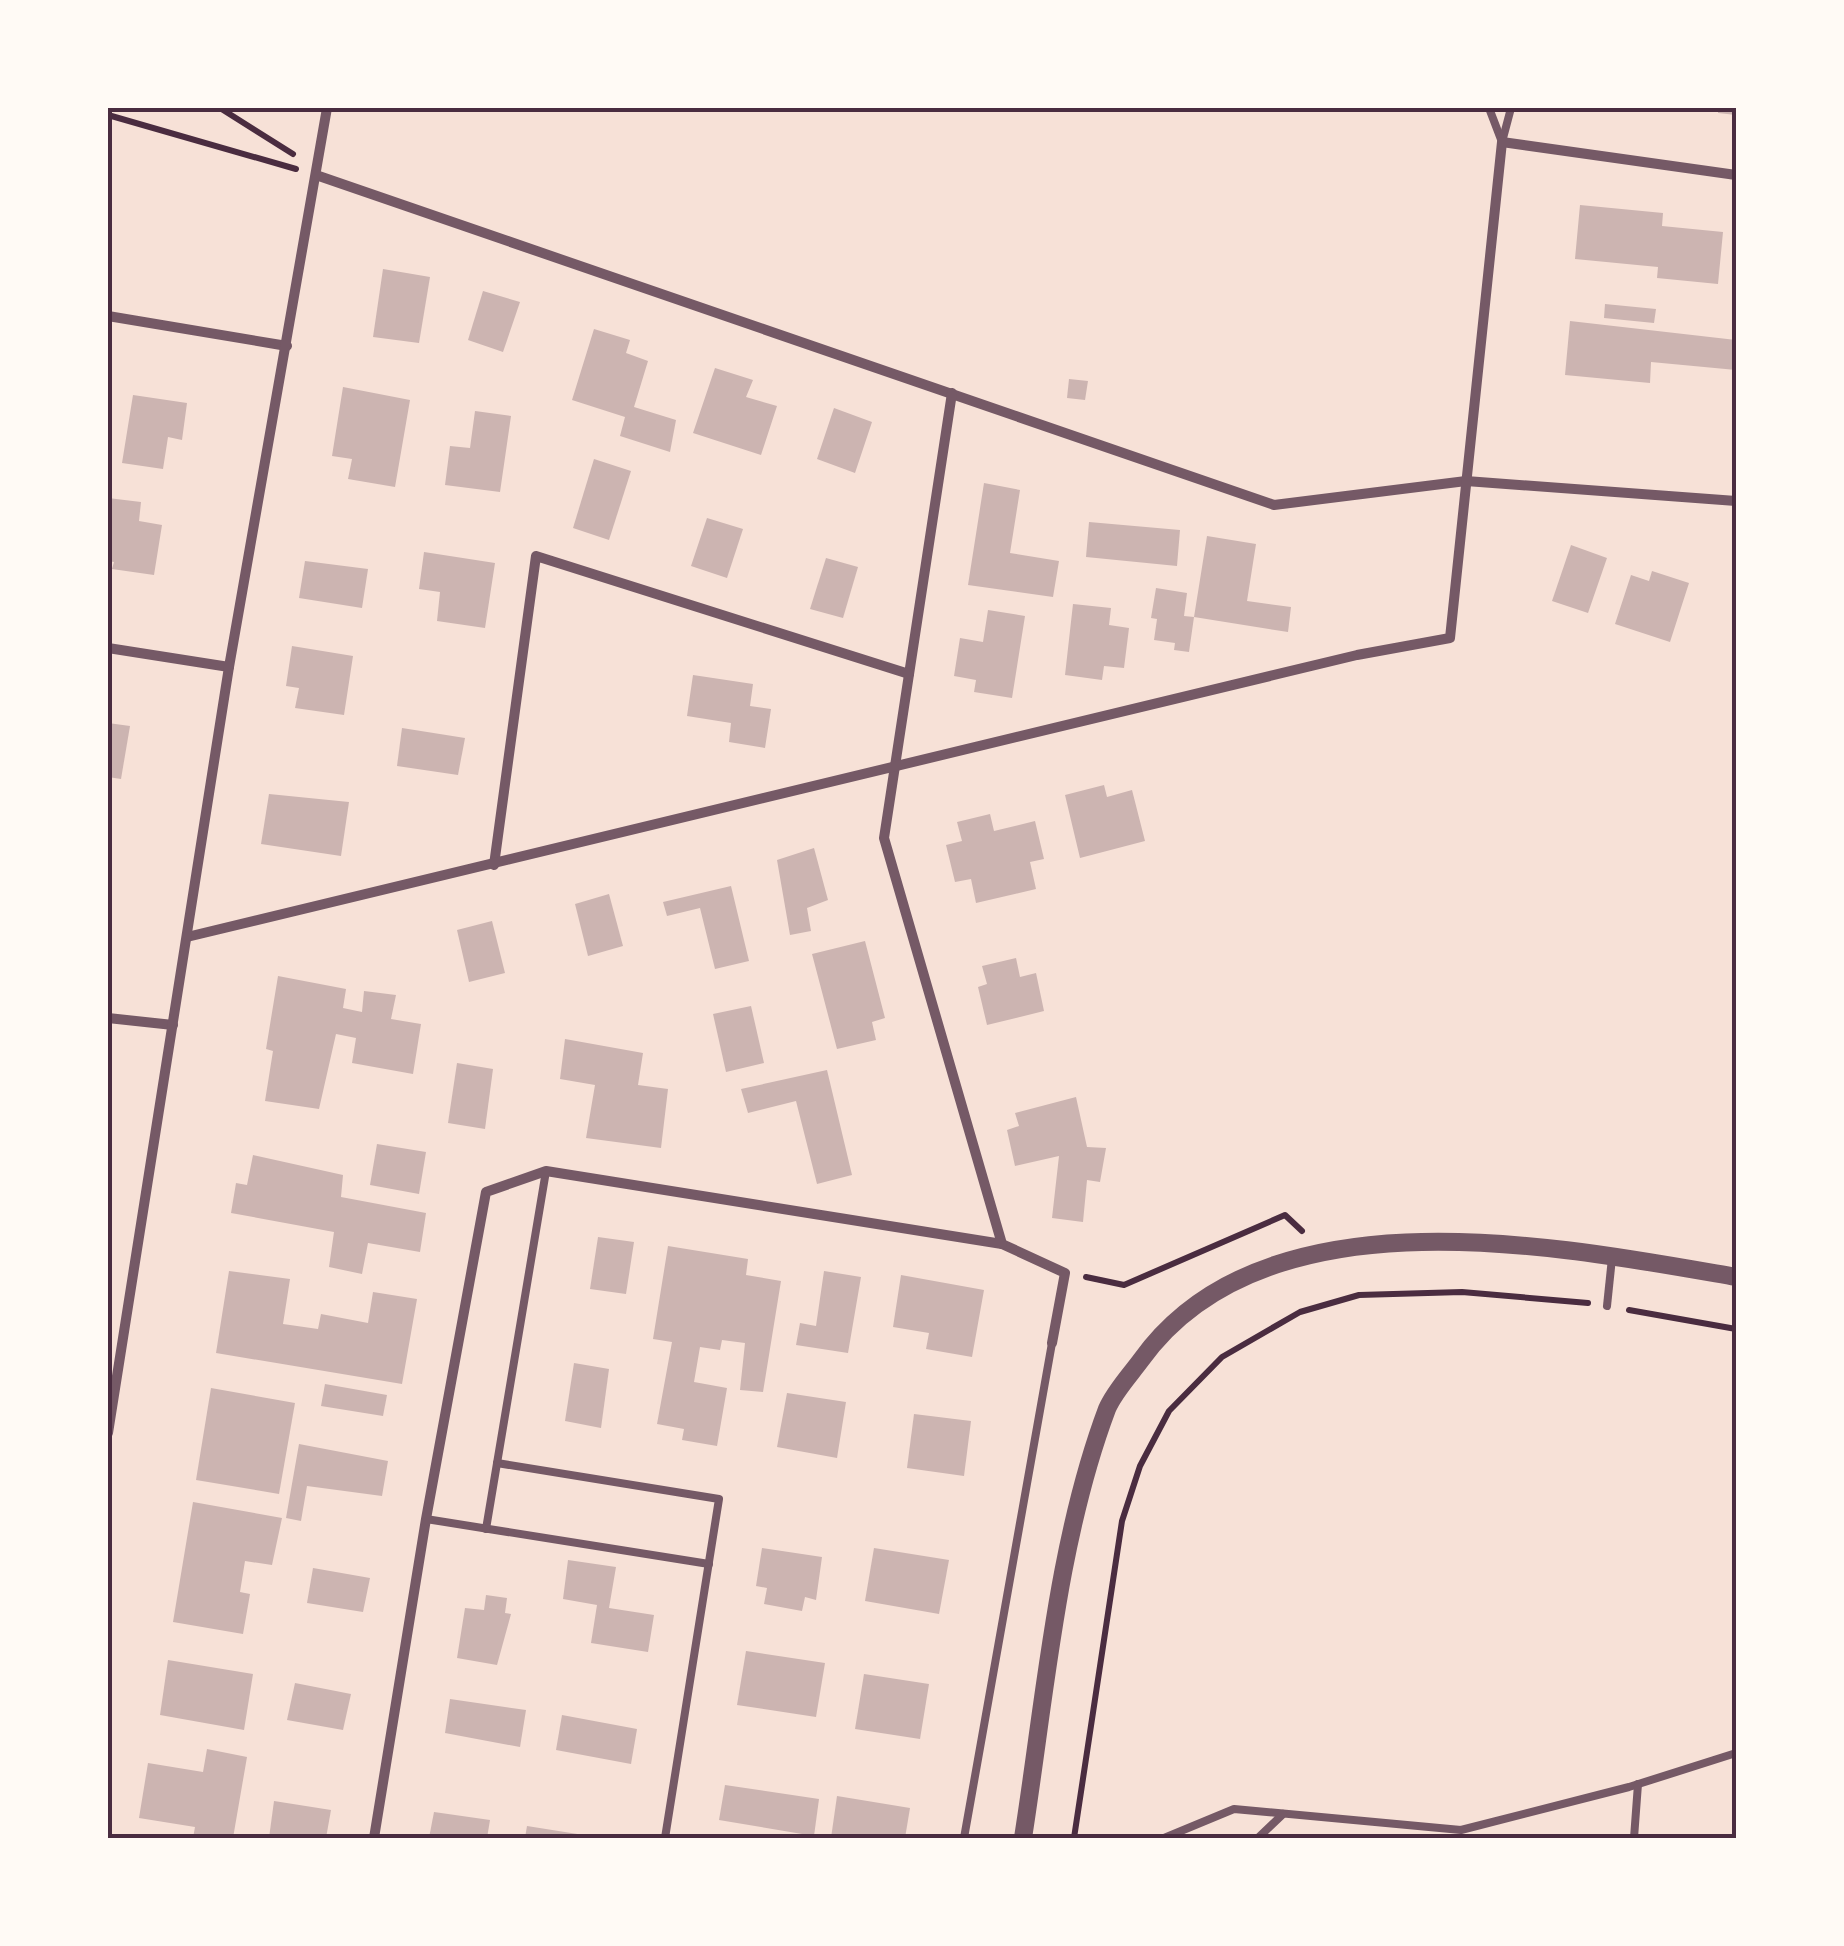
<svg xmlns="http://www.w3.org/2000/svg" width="1844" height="1946" viewBox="0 0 1844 1946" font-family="Quicksand,sans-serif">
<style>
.building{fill:#ccb4b1}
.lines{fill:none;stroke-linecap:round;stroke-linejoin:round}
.path{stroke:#4a2c40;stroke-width:6}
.service{stroke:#755966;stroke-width:8}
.minor{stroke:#755966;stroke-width:10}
.tertiary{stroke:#755966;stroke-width:18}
.neatline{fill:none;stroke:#4a2c40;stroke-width:4}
</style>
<rect width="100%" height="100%" fill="#f7e1d7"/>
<g class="building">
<polygon points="1718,108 1736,108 1736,115 1718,113"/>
<polygon points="1580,205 1663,213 1662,226 1723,232 1718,284 1657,278 1658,267 1575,259"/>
<polygon points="383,269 430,277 419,343 373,337"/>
<polygon points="483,291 520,302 503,352 468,340"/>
<polygon points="1605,304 1656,309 1654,323 1604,318"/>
<polygon points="1570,321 1736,340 1736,370 1651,362 1650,383 1565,375"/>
<polygon points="594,329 630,340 626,353 648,361 634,407 676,420 670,452 620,436 625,417 572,400"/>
<polygon points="715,368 753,380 746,397 777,406 761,455 693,433"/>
<polygon points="1069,379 1088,381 1085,400 1067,398"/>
<polygon points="343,387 410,400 395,487 348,479 352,459 332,456"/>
<polygon points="133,395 187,403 182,440 168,437 163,469 122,463"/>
<polygon points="834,408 872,422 855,473 817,459"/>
<polygon points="475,411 511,416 500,492 445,485 450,446 470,448"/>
<polygon points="594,459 631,471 609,540 573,528"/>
<polygon points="984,483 1020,490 1010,553 1059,561 1053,597 968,585"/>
<polygon points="108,498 141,502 139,521 162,525 154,575 112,569 114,562 108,561"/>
<polygon points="707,518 743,529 727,578 691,566"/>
<polygon points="1089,522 1180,530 1177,566 1086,557"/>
<polygon points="1207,536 1256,544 1247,601 1291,607 1288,632 1194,617"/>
<polygon points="1571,545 1607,558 1588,613 1552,601"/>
<polygon points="424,552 495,563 485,628 437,621 440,592 419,589"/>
<polygon points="826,558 858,567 843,618 810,609"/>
<polygon points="305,561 368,569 362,608 299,598"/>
<polygon points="1652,571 1689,583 1670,642 1615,624 1631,575 1649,581"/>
<polygon points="1156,588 1187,593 1184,616 1194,617 1189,652 1174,650 1175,643 1154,640 1157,619 1151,618"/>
<polygon points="1073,604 1111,608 1109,625 1129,628 1124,668 1104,666 1102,680 1065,675"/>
<polygon points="988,610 1025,616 1012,698 974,692 976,680 954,676 960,638 983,642"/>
<polygon points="292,646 353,656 344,715 295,708 299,688 286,686"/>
<polygon points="693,675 753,684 750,706 771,709 765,748 729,742 731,723 687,716"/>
<polygon points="108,723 130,726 121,779 108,777"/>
<polygon points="402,728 465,738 458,775 397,766"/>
<polygon points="1104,785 1107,797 1132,790 1145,841 1080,858 1065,795"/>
<polygon points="269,794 349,802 341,856 261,844"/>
<polygon points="990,814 994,831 1035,821 1044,859 1030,862 1036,889 976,903 971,879 955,882 946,845 962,841 957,822"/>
<polygon points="814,848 828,900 807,908 811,931 790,935 777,860"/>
<polygon points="731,886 749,961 715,969 700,908 667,916 663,902"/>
<polygon points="609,894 623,946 588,956 575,904"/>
<polygon points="492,921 505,973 469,982 457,930"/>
<polygon points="865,941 885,1018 872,1022 876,1040 837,1049 812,954"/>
<polygon points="1016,958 1020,977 1036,973 1044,1011 987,1025 978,987 987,984 982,966"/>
<polygon points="278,976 346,989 343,1008 362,1012 364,991 396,995 391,1019 421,1024 413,1074 352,1063 356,1038 336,1034 319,1109 265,1101 273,1051 266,1049"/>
<polygon points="751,1006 764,1063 726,1072 713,1014"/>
<polygon points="565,1039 643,1053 638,1085 668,1089 661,1148 586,1138 595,1085 560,1079"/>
<polygon points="457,1063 493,1069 485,1129 448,1123"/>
<polygon points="827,1070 852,1175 817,1184 796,1101 748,1113 741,1089"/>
<polygon points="1076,1097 1087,1147 1106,1148 1100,1182 1087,1180 1083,1222 1052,1218 1059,1156 1015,1166 1007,1130 1019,1126 1015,1113"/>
<polygon points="377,1144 426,1152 419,1194 370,1185"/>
<polygon points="253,1155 343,1175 341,1197 426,1213 420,1252 368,1243 362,1274 329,1267 334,1232 231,1213 236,1183 247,1185"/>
<polygon points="598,1237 634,1242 626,1294 590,1289"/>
<polygon points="668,1246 748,1259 746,1275 781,1281 763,1392 740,1390 745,1343 722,1340 720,1350 700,1347 694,1382 727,1388 717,1446 682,1440 684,1429 657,1424 672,1342 653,1339"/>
<polygon points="229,1271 290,1279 283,1324 318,1329 321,1314 368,1323 373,1292 417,1299 402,1384 216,1353"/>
<polygon points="824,1271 861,1277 848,1353 796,1345 800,1323 816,1326"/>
<polygon points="901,1275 984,1290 972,1357 926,1349 929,1333 893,1327"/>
<polygon points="574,1363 609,1369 601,1428 565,1421"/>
<polygon points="325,1384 387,1395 383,1416 321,1406"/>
<polygon points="211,1388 295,1403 279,1494 196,1480"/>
<polygon points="787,1393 846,1402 837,1458 777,1447"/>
<polygon points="914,1414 971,1421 964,1476 907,1468"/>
<polygon points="299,1444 388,1461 382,1496 307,1486 301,1521 286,1518"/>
<polygon points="193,1502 282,1518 272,1565 245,1561 240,1592 250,1594 243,1634 173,1622"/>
<polygon points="762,1548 822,1557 816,1600 805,1597 802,1611 764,1604 767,1588 756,1586"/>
<polygon points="874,1548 949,1560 939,1614 865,1601"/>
<polygon points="568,1560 616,1567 609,1608 654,1615 648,1652 591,1643 597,1605 563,1599"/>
<polygon points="313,1568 370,1578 363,1612 307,1603"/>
<polygon points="486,1595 507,1598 505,1613 511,1614 497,1665 457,1658 465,1608 484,1610"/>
<polygon points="746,1651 825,1663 816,1717 737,1705"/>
<polygon points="168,1660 253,1674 244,1730 160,1715"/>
<polygon points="864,1674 929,1684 920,1739 855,1729"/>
<polygon points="295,1683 351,1694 343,1730 287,1720"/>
<polygon points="450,1699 526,1710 520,1747 445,1733"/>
<polygon points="562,1715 637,1729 631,1764 556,1750"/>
<polygon points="207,1749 247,1757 233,1838 193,1838 195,1827 139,1818 148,1763 203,1772"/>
<polygon points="725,1785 819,1799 814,1836 719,1820"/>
<polygon points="837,1796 910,1808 905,1838 831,1838"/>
<polygon points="274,1801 331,1810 326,1838 269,1838"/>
<polygon points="434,1812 490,1820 487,1838 429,1838"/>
<polygon points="527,1826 590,1836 590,1838 525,1838"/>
</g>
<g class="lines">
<g class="path">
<polyline points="220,108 293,154"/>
<polyline points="108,115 296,169"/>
<polyline points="1086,1277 1124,1285 1285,1215 1302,1231"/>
<polyline points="1629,1310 1736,1329"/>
<polyline points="1074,1838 1122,1521 1140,1466 1169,1411 1222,1357 1300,1312 1359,1295 1462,1292 1588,1303"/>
</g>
<g class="service">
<polyline points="1489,108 1502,142"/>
<polyline points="1502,142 1511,108"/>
<polyline points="1607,1306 1612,1258"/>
<polyline points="497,1463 719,1499 665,1838"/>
<polyline points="426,1519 709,1564"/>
<polyline points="486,1529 546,1171"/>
<polyline points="964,1838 1052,1343"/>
<polyline points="1164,1838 1234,1809 1461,1830 1629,1787 1736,1753"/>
<polyline points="1258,1838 1283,1814"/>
<polyline points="1634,1838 1638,1784"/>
</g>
<g class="minor">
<polyline points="316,175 1274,505 1466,481 1736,501"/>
<polyline points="108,316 287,346"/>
<polyline points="952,393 884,838 1002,1244 1065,1273 1052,1343"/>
<polyline points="108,648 229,667"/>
<polyline points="494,865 536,556 909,674"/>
<polyline points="187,937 1357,655 1450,638 1502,142 1736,175"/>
<polyline points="108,1018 173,1025"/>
<polyline points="108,1433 229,667 327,108"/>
<polyline points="374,1838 426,1519 486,1192 546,1171 1002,1244"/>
</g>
<path class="tertiary" d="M1023 1838C1045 1698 1057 1542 1107 1409 1114 1392 1130 1375 1141 1360 1265 1187 1558 1246 1736 1277"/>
</g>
<rect width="1844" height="1946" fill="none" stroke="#fffaf5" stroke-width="220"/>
<rect x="110" y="110" width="1624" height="1726" class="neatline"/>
</svg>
